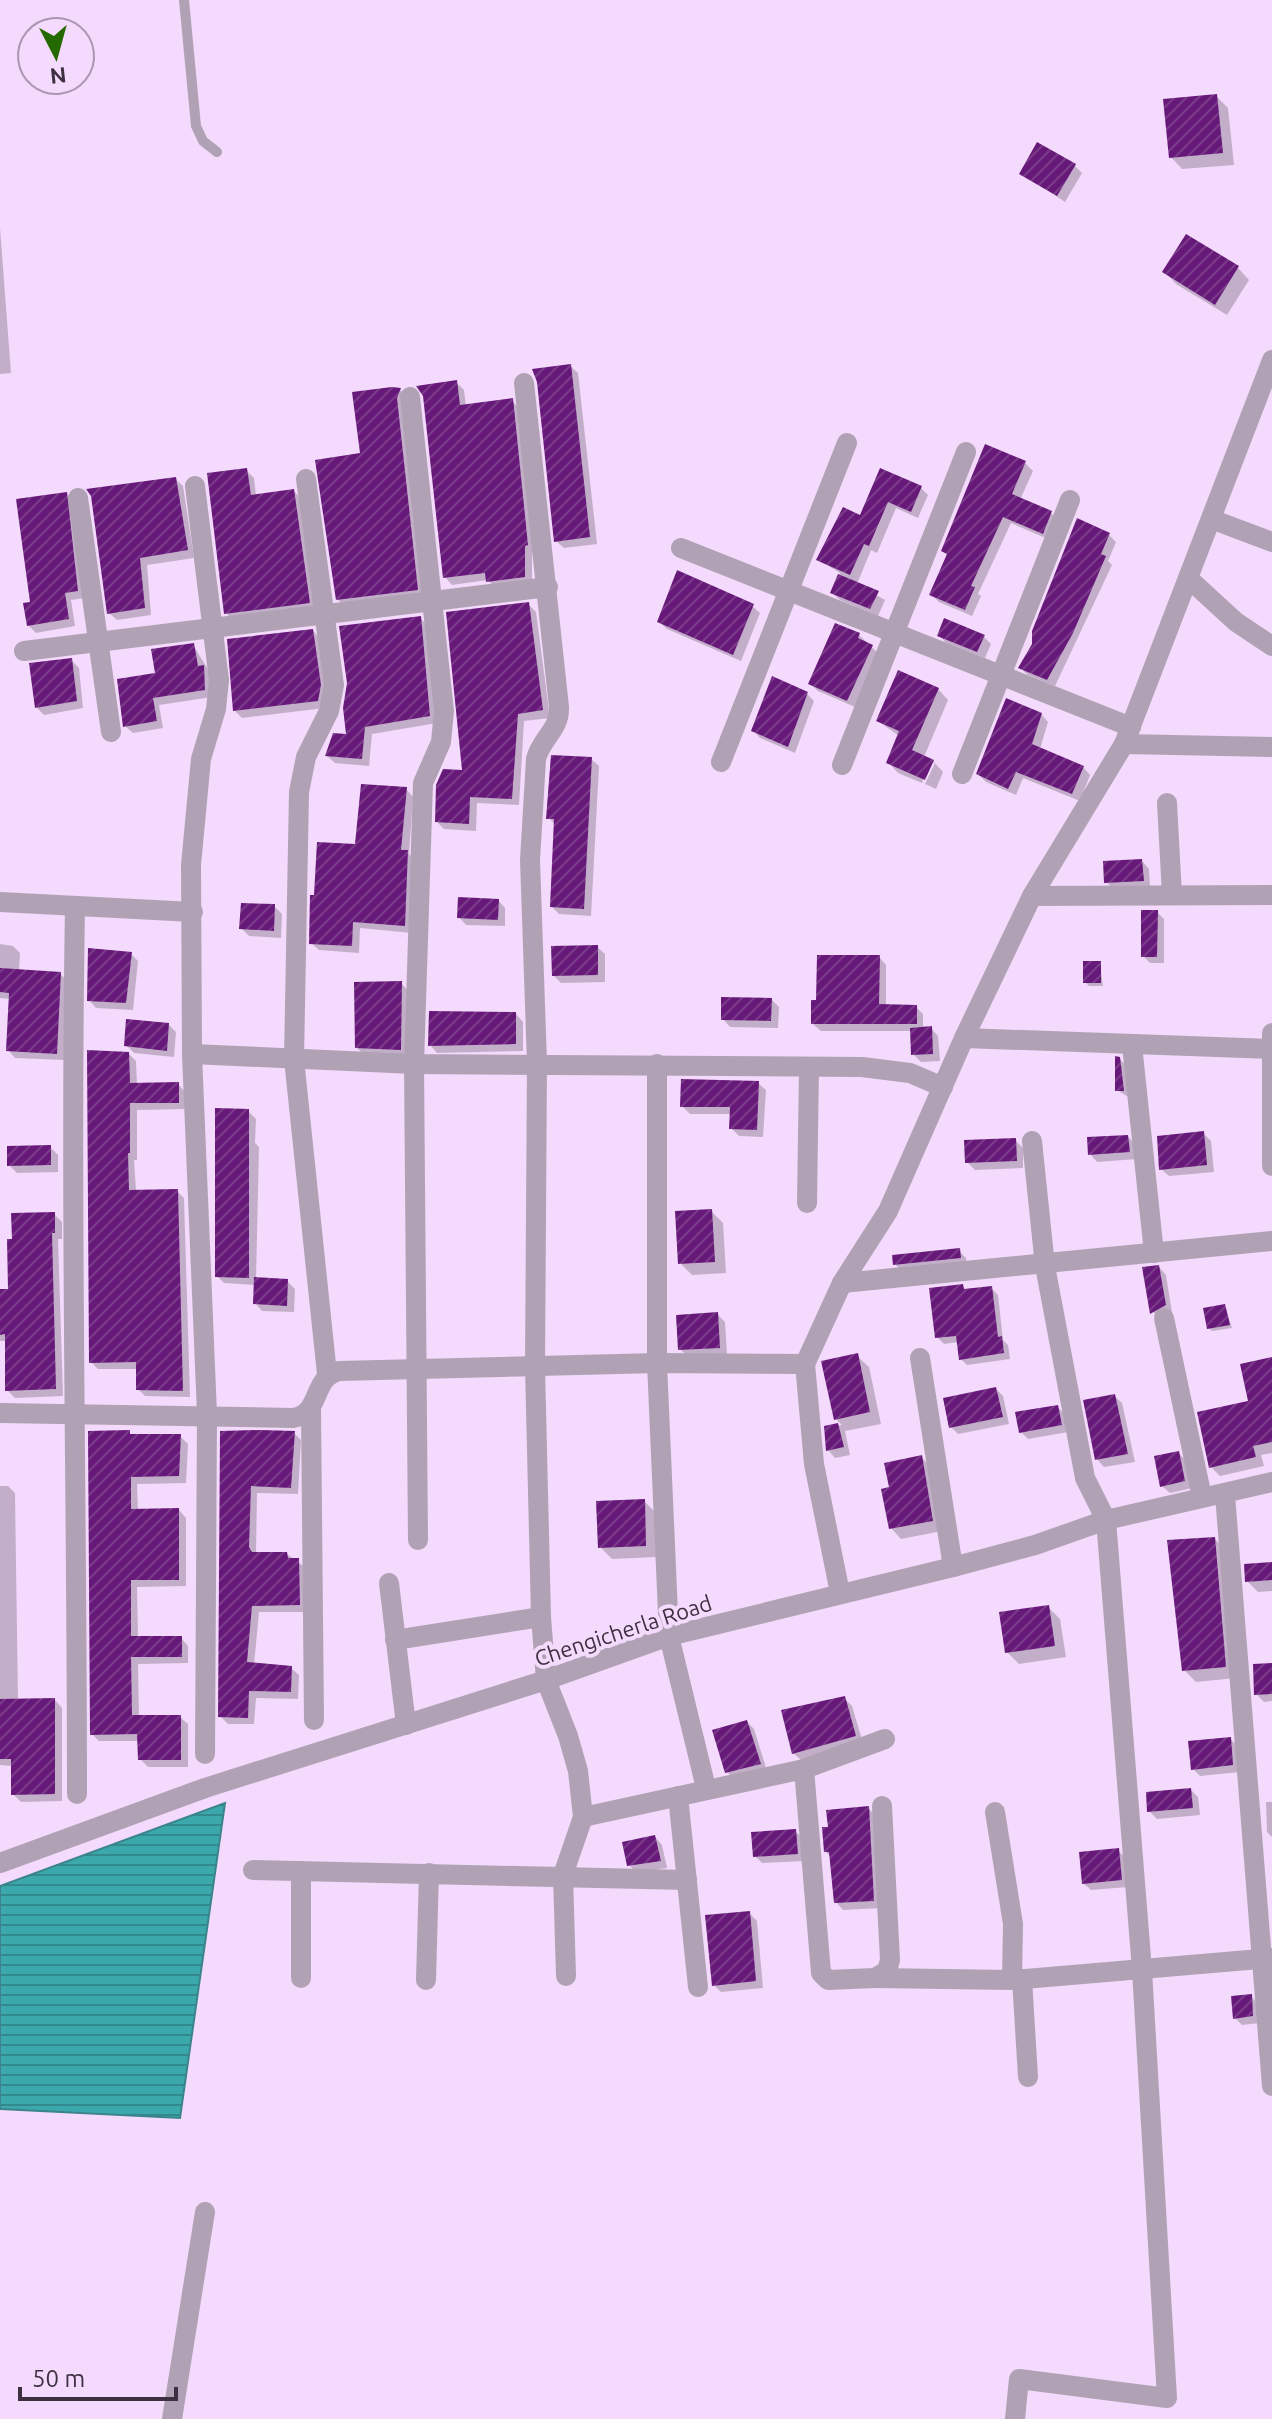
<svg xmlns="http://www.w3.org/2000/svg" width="1272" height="2419" viewBox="0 0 1272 2419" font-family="Ubuntu,sans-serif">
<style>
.water{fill:url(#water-rules);stroke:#3c848c;stroke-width:2}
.shadow{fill:#0003}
.building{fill:url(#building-hatch)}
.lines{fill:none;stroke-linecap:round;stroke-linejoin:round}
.service{stroke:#b0a2b4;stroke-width:10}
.minor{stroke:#b0a2b4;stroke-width:20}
.labels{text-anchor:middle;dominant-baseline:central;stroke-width:8;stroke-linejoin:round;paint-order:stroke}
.street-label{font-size:22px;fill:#3d3041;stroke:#f4dafc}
</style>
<defs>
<pattern id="water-rules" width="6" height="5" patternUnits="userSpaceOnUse" patternTransform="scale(2)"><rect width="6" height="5" fill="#3ba8ac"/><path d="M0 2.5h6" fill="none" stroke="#33898e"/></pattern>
<pattern id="building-hatch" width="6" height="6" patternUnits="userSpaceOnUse" patternTransform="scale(2)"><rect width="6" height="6" fill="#67197a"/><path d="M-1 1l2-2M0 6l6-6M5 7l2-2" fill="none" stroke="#7a3b89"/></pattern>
</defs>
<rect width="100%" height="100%" fill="#f4dafc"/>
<polygon class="water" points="225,1803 180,2118 0,2109 0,1886"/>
<g class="shadow">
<polygon points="1217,97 1228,108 1234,165 1182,169 1171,157"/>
<polygon points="1075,166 1082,173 1065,202 1021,173"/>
<polygon points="0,228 11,373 0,374"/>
<polygon points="1238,268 1249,280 1227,315 1176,284 1165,272"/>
<polygon points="570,366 578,373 597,544 564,548 556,541 539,381"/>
<polygon points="456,382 464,390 466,407 512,401 519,408 535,552 532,553 532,584 495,588 488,580 452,585 445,577"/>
<polygon points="400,390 408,397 424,597 345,606 337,599 362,455 354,394"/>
<polygon points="1025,463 1033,471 1020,500 1051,513 1058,520 1050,540 1011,523 978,594 981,596 972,616 939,602 931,594 948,556 943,551"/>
<polygon points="246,470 254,478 256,496 294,491 301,499 316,610 233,620 226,613"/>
<polygon points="881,471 921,488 928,495 918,518 896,508 877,553 871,550 857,584 885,600 878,616 840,600 832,593 840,573 819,560 861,517"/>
<polygon points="175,479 183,486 194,558 147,565 151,615 117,620 109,613"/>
<polygon points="66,494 74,501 85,598 71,600 75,626 36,633 28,625 32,604"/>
<polygon points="1109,535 1116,542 1108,561 1112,565 1055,686 1028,675 1020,668"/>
<polygon points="528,604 536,612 550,718 524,721 519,805 477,803 476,831 444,829 437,822 464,772"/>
<polygon points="752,606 760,613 741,661 667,629 659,622"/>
<polygon points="420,618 427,625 437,723 372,734 369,766 335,763 327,756 349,736"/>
<polygon points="313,631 320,638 328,693 325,708 242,718 235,711"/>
<polygon points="859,635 879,654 855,707 818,691 810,684"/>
<polygon points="939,635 984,637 991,644 985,658 946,643"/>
<polygon points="193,645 211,674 212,697 159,705 163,728 133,733 125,726 158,674"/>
<polygon points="71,660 79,668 83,708 44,715 36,707"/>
<polygon points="938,689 948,700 924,757 933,761 943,772 936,789 925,784 935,763 930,763 922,783 898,773 888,762 899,736 878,721"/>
<polygon points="806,693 814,701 795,753 760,738 753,730"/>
<polygon points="1041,714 1048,722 1040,749 1083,767 1090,775 1080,801 1023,778 1016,795 986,782 978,774"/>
<polygon points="591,759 599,766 591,916 559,914 552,907 556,826 549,818"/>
<polygon points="406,789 413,797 409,854 415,860 412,933 360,928 359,953 319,950 311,943 316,897"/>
<polygon points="1142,861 1149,869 1150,888 1114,889 1106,882"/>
<polygon points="498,900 505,908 505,926 466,925 459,917"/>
<polygon points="274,906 282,914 281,938 249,936 241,928"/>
<polygon points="1157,912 1164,919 1164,963 1150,963 1143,956"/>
<polygon points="0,944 13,946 20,953 19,972 60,974 68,981 64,1060 15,1058 8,1050 11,999 0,998"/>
<polygon points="597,947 605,954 605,982 561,983 554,976"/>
<polygon points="131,954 138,961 133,1010 96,1008 89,1000"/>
<polygon points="879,957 886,965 886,1006 916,1007 923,1014 923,1029 931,1028 938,1036 940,1061 921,1062 913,1054 912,1031 821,1031 813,1024 818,1002"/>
<polygon points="1100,963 1103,986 1089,986 1085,982"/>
<polygon points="401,983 412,995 412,1060 369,1059 357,1048"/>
<polygon points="771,999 779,1007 778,1028 730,1027 723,1019"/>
<polygon points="516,1014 523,1022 523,1051 437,1053 430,1045"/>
<polygon points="169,1025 176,1032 174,1057 134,1053 126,1045"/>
<polygon points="128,1053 136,1061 137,1085 178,1084 185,1092 186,1109 137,1110 137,1160 134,1160 136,1191 177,1191 184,1198 190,1397 145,1396 138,1389 138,1369 98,1369 91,1362"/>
<polygon points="1119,1059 1127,1066 1130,1098 1117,1090"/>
<polygon points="758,1083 766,1090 763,1137 739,1136 731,1128 732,1114 690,1114 682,1106"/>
<polygon points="248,1111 256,1119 255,1143 259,1147 256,1280 287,1281 295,1289 294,1312 262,1311 255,1303 256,1285 224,1283 217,1276"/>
<polygon points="1203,1133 1211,1141 1214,1172 1169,1176 1161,1169"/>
<polygon points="1128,1137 1135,1144 1137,1159 1097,1162 1090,1154"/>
<polygon points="1015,1140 1023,1148 1023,1168 975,1170 967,1162"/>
<polygon points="50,1147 58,1155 58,1172 17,1173 9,1165"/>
<polygon points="711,1211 723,1223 726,1273 692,1275 680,1263"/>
<polygon points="54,1214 62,1222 62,1239 58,1239 63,1396 15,1398 7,1390 7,1341 0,1341 0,1291 10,1291"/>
<polygon points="959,1251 966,1258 967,1265 902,1272 895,1264"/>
<polygon points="1159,1267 1166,1275 1172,1313 1160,1320 1154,1313 1145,1268"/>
<polygon points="991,1288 998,1295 1003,1340 1008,1345 1010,1359 967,1365 961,1359 958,1342 944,1344 937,1337 931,1290"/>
<polygon points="1225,1306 1232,1328 1212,1331 1209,1328"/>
<polygon points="717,1314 725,1322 727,1355 688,1357 680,1349"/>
<polygon points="857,1356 869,1367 881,1424 845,1431 850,1455 835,1458 828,1450 826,1428 842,1425 836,1419"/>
<polygon points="1272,1359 1272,1453 1261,1455 1264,1466 1220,1476 1211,1467"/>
<polygon points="996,1389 1003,1396 1009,1424 958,1434 951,1427"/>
<polygon points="1114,1396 1122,1403 1135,1462 1104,1467 1097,1459"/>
<polygon points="1057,1407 1065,1414 1068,1432 1028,1439 1021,1432"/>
<polygon points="90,1433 180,1436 188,1444 186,1483 137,1484 138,1511 179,1510 186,1518 186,1586 137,1587 138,1638 181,1638 188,1646 188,1663 138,1664 139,1717 180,1717 188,1724 188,1767 148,1767 140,1759 140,1741 99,1741 92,1734"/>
<polygon points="222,1433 294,1433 301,1440 298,1494 257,1493 256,1554 287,1554 306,1568 307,1612 259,1612 254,1665 291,1668 299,1675 298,1699 256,1698 254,1724 228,1724 220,1716"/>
<polygon points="1178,1453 1186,1460 1192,1488 1170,1493 1162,1486"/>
<polygon points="922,1458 932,1468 942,1531 901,1539 891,1528 891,1489"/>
<polygon points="0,1486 8,1486 15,1493 18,1701 55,1700 62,1708 62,1801 21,1802 13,1794 13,1766 0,1765"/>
<polygon points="644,1501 656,1513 657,1557 612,1559 600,1547"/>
<polygon points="1215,1539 1226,1551 1236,1678 1196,1682 1184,1670"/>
<polygon points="1272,1564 1272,1591 1258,1592 1247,1581"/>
<polygon points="1048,1607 1060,1619 1066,1657 1019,1664 1007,1652"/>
<polygon points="1272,1665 1272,1701 1264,1702 1256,1694"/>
<polygon points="844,1698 852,1706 863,1743 801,1760 793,1753"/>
<polygon points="747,1722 754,1729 767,1771 734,1779 727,1772"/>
<polygon points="1230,1739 1238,1746 1240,1772 1200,1776 1193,1769"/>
<polygon points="1191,1790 1198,1797 1200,1815 1157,1819 1149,1811"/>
<polygon points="1266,1802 1272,1802 1272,1837 1267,1832"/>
<polygon points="868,1808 876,1816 881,1908 843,1910 836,1902 831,1857 826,1852"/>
<polygon points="795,1831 803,1838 805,1861 762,1863 755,1856"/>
<polygon points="655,1837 662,1845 667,1868 636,1872 629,1865"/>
<polygon points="1118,1851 1126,1858 1128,1887 1091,1890 1083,1883"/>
<polygon points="749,1913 757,1921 763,1988 721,1992 714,1985"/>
<polygon points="1251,1996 1258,2004 1260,2023 1242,2025 1235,2018"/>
</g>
<g class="building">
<polygon points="1217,94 1223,153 1169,158 1163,99"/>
<polygon points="1037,142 1076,164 1057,196 1019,174"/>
<polygon points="1186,234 1239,266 1215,305 1162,272"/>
<polygon points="571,364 590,537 554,542 537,382 532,369"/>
<polygon points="457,380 460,405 513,398 528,545 525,546 525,577 486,582 485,573 443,578 423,396 416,386"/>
<polygon points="392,387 401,388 397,398 418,590 336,600 315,460 360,453 352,392"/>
<polygon points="985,444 1026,461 1012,494 1052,511 1043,534 1003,517 971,586 975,587 965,610 929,595 947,554 941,551"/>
<polygon points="247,468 251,495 294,489 310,603 224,614 207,473"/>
<polygon points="880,468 922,486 911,512 888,502 869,546 864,544 850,575 816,560 843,507 860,515"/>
<polygon points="176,477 188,550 140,558 145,608 107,614 91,496 86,489"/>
<polygon points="67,492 78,591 65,593 69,619 27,626 23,603 30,602 16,499"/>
<polygon points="1077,518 1110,533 1101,554 1106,556 1073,633 1047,680 1018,668 1032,644 1032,631"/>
<polygon points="677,570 754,604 733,655 657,622"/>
<polygon points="838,574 879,591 870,609 830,593"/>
<polygon points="529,602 543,710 518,714 512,799 470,797 469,824 435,822 436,785 443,769 462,770 446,612"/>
<polygon points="421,616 430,716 365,727 362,759 325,756 333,733 346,734 343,708 347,683 339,626"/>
<polygon points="944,618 985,635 977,652 937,636"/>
<polygon points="835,623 860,633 858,638 873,645 847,701 808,684"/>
<polygon points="313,629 321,685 318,701 233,711 227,639"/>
<polygon points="194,643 198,666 204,665 205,690 153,698 157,721 123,727 117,679 155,673 151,649"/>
<polygon points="72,658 77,701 35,708 29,663"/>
<polygon points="898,670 939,688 912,750 934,760 925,780 886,763 899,731 876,721"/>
<polygon points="772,676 808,692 788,747 751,731"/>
<polygon points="1006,698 1042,713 1032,744 1084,766 1072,794 1016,772 1008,789 976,774"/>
<polygon points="551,755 592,757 584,909 550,907 554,819 546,819"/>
<polygon points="361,784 407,787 401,850 408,850 405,926 353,922 352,946 309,944 310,895 314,895 317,842 355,844"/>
<polygon points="1142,859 1144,881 1104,883 1103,861"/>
<polygon points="458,897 499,899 498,920 457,918"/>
<polygon points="241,903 275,904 274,931 239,929"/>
<polygon points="1141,910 1158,910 1157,957 1141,957"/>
<polygon points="598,945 598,975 552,976 551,946"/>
<polygon points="88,948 132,952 126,1003 87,1001"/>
<polygon points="817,955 880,955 879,1004 917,1005 917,1024 811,1024 811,1000 816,1000"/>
<rect x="1083" y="961" width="18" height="22"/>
<polygon points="0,968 61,972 57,1054 6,1051 9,993 0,992"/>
<polygon points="402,981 401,1050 355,1048 354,982"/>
<polygon points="721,997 772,998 771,1021 721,1020"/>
<polygon points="429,1011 516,1012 516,1044 428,1046"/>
<polygon points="126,1019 169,1023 167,1051 124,1046"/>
<polygon points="932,1026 933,1054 911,1055 910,1028"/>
<polygon points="87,1050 129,1052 130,1083 179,1082 179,1103 130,1103 130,1153 128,1153 129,1190 178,1189 183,1391 136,1390 136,1362 89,1363"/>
<polygon points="1115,1056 1120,1057 1124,1091 1115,1091"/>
<polygon points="681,1079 759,1081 757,1130 729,1129 730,1107 680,1107"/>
<polygon points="215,1108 249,1109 249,1278 215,1277"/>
<polygon points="1204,1131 1207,1165 1159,1170 1157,1136"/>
<polygon points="1128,1135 1130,1152 1088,1155 1087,1137"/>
<polygon points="1016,1138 1017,1161 965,1163 964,1140"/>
<polygon points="51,1145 51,1165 7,1166 7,1146"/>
<polygon points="712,1209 715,1262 678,1264 675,1211"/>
<polygon points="55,1212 55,1233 52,1233 56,1389 5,1391 5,1334 0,1335 0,1289 8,1289 7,1239 12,1239 11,1213"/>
<polygon points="960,1248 961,1258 893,1265 892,1255"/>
<polygon points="1159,1265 1166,1305 1150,1314 1142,1267"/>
<polygon points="254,1277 288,1279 287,1306 253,1304"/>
<polygon points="963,1284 964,1289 992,1286 998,1337 1002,1336 1004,1353 959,1360 956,1336 935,1338 929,1288"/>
<polygon points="1225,1304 1230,1325 1207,1329 1203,1308"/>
<polygon points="718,1312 720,1348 678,1350 676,1315"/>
<polygon points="858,1353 870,1412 834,1420 821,1361"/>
<polygon points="1272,1357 1272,1442 1253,1446 1256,1457 1209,1468 1197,1412 1248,1401 1240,1364"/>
<polygon points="996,1387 1003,1417 949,1428 943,1398"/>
<polygon points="1115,1394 1128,1454 1095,1460 1083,1400"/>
<polygon points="1058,1405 1062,1425 1019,1433 1015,1412"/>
<polygon points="838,1423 844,1447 826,1451 824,1426"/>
<polygon points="130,1430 130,1434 181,1434 179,1476 131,1477 131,1509 179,1508 179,1580 131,1580 131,1636 182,1636 182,1657 131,1657 132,1715 181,1715 181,1760 138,1760 137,1734 90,1735 88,1431"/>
<polygon points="260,1430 295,1431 291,1488 251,1486 249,1547 252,1552 287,1552 288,1558 299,1558 300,1605 252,1606 247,1662 292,1666 291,1692 249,1691 248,1718 218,1717 220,1431"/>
<polygon points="1179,1451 1185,1481 1160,1487 1154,1456"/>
<polygon points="922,1455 933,1521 889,1529 881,1489 889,1487 884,1463"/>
<polygon points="645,1499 646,1546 598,1548 596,1501"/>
<polygon points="1215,1537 1226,1667 1182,1671 1167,1540"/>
<polygon points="1272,1562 1272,1580 1245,1582 1244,1564"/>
<polygon points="1049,1605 1055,1646 1005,1653 999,1612"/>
<polygon points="1272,1663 1272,1694 1254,1695 1253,1664"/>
<polygon points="845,1696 856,1736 792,1754 781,1710"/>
<polygon points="55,1698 55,1794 11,1795 11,1759 0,1759 0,1699"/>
<polygon points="747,1720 761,1764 725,1773 712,1730"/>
<polygon points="1231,1737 1233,1765 1191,1770 1188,1741"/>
<polygon points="1191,1788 1193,1808 1147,1812 1146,1792"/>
<polygon points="869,1806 874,1901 834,1903 829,1852 824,1852 822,1827 828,1827 826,1810"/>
<polygon points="796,1829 798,1854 753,1857 751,1832"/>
<polygon points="655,1835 661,1861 627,1866 622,1842"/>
<polygon points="1119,1848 1122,1880 1082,1884 1079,1852"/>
<polygon points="750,1911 756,1981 712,1986 705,1915"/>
<polygon points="1252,1994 1253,2016 1233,2019 1231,1996"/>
</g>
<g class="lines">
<polyline class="service" points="184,0 196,126 203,141 217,152"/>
<g class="minor">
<path d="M524 383 559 707C560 730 541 738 536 759L530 860 537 1063 535 1367 541 1617 546 1680 568 1736 578 1771 583 1817 563 1875 566 1976"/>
<polyline points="410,397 444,711 441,742 423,783 414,1064 418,1540"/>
<polyline points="306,479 334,685 329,711 306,757 299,792 294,1059 327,1374"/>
<polyline points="195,486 219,680 216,709 201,759 191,865 192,1054 207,1414 205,1754"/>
<polyline points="78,498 111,732"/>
<polyline points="1211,519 1272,542"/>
<polyline points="681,548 1131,727"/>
<polyline points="1188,578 1236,622 1272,646"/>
<polyline points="24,651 548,587"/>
<polyline points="1124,744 1272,747"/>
<polyline points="721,762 847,443"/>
<polyline points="842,765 966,452"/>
<polyline points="962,774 1070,500"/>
<polyline points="1167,803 1172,895"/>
<polyline points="1032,896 1272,895"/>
<polyline points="0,902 193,912"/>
<path d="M75 907C70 1202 77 1498 77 1794"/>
<polyline points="1272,1033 1272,1166"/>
<polyline points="964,1038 1272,1049"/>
<polyline points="1132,1045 1154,1253"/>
<polyline points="192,1054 414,1064 862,1067 910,1073 943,1087"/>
<polyline points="657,1064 657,1363 669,1636 706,1788"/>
<polyline points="807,1203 809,1067"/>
<polyline points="842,1283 1272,1241"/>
<polyline points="1164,1318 1202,1497"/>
<polyline points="920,1358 953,1567"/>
<polyline points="311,1410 314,1720"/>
<path d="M0 1413 293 1418C322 1414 311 1378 339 1371L657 1363 805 1364"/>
<polyline points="1225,1495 1272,2086"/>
<polyline points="389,1583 406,1725"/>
<polyline points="840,1593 814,1464 805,1364 842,1283 888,1211 964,1038 1032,896 1124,744 1272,360"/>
<polyline points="395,1640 541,1617"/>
<polyline points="804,1769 821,1973 828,1980 875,1978 887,1971 890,1960 882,1806"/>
<polyline points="678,1796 698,1987"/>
<polyline points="995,1812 1013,1924 1012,1980 1272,1958"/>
<polyline points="583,1817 804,1769 885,1739"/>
<polyline points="0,1863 205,1788 546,1680 669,1636 953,1567 1035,1545 1106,1520 1272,1482"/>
<polyline points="253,1870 687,1880"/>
<polyline points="301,1978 301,1871"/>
<polyline points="875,1978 1012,1980"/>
<polyline points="1022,1979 1028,2077"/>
<polyline points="426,1980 429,1873"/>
<polyline points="172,2419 205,2212"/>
<polyline points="1015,2419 1019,2379 1167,2398 1142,1970 1106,1520 1085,1478 1045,1266 1032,1141"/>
</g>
</g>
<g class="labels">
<g class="street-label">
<text transform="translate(623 1630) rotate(-18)">Chengicherla Road</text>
</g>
</g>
<g transform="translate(56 56) rotate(174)"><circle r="38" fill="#f4dafc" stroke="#ab96b1" stroke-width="2"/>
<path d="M0-6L14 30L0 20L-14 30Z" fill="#256a01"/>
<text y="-12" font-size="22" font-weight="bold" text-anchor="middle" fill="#3d3041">N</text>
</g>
<path d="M20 2387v12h156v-12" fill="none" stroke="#3d3041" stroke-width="4"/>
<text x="32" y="2387" font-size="24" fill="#3d3041" stroke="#f4dafc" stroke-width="6" paint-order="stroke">50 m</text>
</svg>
